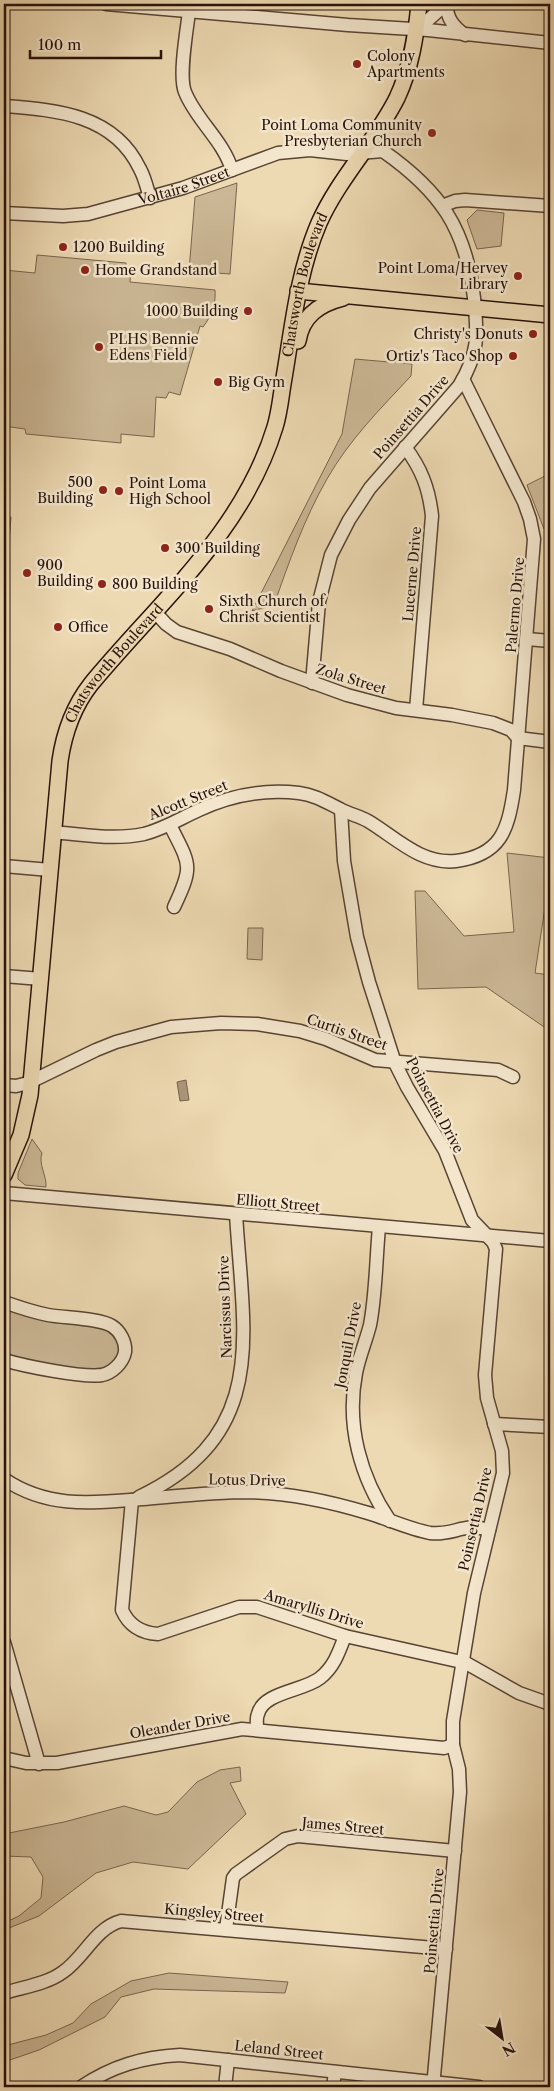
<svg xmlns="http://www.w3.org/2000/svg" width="554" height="2091" viewBox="0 0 554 2091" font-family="'Libre Caslon Text',serif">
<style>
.green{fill:#cbb795;stroke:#79644f}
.water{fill:#aa9579;stroke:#76614c}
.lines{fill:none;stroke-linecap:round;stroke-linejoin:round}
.minor-casing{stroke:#584433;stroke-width:15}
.major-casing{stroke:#271209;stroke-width:18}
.minor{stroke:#f3e6cd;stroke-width:12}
.major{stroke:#edd9b2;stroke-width:15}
.poi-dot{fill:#8f2418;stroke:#f3e6cd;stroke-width:2}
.labels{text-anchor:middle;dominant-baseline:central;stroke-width:5;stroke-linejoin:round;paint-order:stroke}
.poi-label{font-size:14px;fill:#271209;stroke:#f3e6cd;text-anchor:start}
.street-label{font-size:14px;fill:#271209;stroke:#f3e6cd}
</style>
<rect width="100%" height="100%" fill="#edd9b2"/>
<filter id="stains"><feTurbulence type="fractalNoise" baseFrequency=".004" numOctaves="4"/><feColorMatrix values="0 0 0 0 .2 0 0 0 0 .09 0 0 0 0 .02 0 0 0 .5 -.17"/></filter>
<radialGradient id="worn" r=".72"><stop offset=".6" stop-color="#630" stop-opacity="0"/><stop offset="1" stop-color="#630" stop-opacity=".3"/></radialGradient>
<g class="green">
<polygon points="237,183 230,274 189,271 195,197"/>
<polygon points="477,210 504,213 501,246 477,249 467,220"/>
<path d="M37 255 126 263V267L131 268 130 282 215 290C216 304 212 315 203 327L200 326 180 395 169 392 166 398 156 397 154 437 121 434V443L26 434 25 429 4 426V270L35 273Z"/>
<path d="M355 359 412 364 411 376C381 408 349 440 327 479 304 519 289 562 274 605L252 611 342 434Z"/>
<polygon points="547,475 550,475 550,528 544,529 527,485"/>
<polygon points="4,516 11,517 6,583 4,583"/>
<polygon points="507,853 550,858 550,888 548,888 535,973 550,975 550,1031 486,987 418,989 415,891 425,891 464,936 514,932"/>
<polygon points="248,928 263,928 262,960 247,959"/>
<path d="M32 1139 42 1153C38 1164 47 1176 46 1187L25 1185 18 1179V1173Z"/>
<path d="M4 1308C22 1313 41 1319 60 1323 73 1325 98 1324 109 1331 114 1334 118 1340 119 1346 121 1357 112 1367 102 1368 80 1373 27 1359 4 1354Z"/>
<polygon points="240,1767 241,1781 230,1783 246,1814 188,1869 133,1862 96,1873 39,1916 4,1930 4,1923 19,1916 41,1898 43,1877 31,1857 4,1856 4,1834 64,1822 124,1806 156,1815 168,1812 197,1782 220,1770"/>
<polygon points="169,1973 288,1982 285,1993 154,1989 121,1997 105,2017 39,2050 4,2062 4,2046 46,2035 73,2023 91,2004 131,1981"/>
</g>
<polygon class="water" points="186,1080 189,1100 180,1101 177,1082"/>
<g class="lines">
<g class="minor-casing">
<g id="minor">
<polyline points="106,4 348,25 428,30 550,43"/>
<path d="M190 4C188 24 178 75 185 92 196 120 223 140 232 170"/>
<path d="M447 4C446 18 454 27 465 35"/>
<polyline points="417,30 446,4"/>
<path d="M4 106C56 110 114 114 140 169 145 178 147 188 150 198"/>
<polyline points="442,206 455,201 465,200 550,206"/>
<path id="s1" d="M4 213 63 216 88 214 183 188 278 153 310 150 347 154 383 151C440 191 466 228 474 298 478 335 479 353 459 386L370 488 349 520 331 555 319 602 312 683"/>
<path d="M405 447C421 468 429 488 432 516L416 710"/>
<polyline points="155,612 166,624 177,632 230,649 281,671 347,695 396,708 452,715 493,723 511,730 518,738 550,742"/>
<polyline points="527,639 550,641"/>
<polyline points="341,810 344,861 357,937 369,982 395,1063 407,1087 445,1151 472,1220 493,1242 496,1249 485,1375 487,1398 502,1451 503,1473 474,1593 453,1721 453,1745 459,1769 460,1792 433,2087"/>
<path d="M170 825C190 865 194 865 174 907"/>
<path d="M54 832C83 835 115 840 144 834 164 829 181 818 199 810 231 795 264 789 299 793 315 795 326 802 340 809 349 814 359 816 368 821 395 837 421 865 456 861 501 855 508 830 514 790L534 539 530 519 524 502 463 379"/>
<polyline points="4,866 50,870"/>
<polyline points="4,976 41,979"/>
<polyline points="4,1085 16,1086 28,1083 96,1050 116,1042 171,1027 221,1023 257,1024 300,1031 326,1039 375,1060 498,1070 513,1077"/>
<polyline points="4,1193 550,1241"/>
<path d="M379 1227C376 1259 376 1294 370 1325 366 1341 359 1357 356 1373 346 1425 360 1477 390 1521"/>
<path d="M4 1302C18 1307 33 1312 48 1315 64 1318 99 1318 112 1326 120 1331 126 1342 125 1352 123 1363 112 1373 102 1375 83 1378 24 1366 4 1360"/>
<polyline points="494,1424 550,1427"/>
<path d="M4 1479C48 1509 93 1503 143 1499 178 1496 214 1492 249 1492 290 1493 329 1501 368 1513 388 1519 409 1529 430 1533 453 1536 464 1522 489 1530"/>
<path d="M139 1497C271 1434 243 1334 236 1214"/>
<path d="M132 1500 122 1610C129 1626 141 1633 158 1634L239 1607H257L345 1636 466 1663 519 1693 550 1704"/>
<polyline points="4,1642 39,1764"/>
<path d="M257 1729C257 1724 256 1718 258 1714 263 1692 304 1691 320 1678 334 1667 339 1652 345 1636"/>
<polyline points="4,1758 26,1763 57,1763 242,1729 444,1748 453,1745"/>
<polyline points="226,1929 233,1878 236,1874 285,1839 298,1836 455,1851"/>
<path d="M4 1993C23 1987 47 1984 63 1972 84 1958 95 1928 121 1921L446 1949"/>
<path d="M81 2087C112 2066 143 2057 180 2055L479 2087"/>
<polyline points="225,2087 228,2060"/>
<polyline points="333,2087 335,2072"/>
</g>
</g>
<g class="major-casing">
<g id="major">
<polyline points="298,291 550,315"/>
<path d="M298 341C302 316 319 304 343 298"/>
<path id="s2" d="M4 1175 21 1135 30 1095 60 761C64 733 73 707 91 684 159 602 243 532 275 427 280 411 281 394 284 378 293 325 298 272 319 223 339 178 375 142 397 98 411 68 416 36 419 4"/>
</g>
</g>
<use href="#minor" class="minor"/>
<use href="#major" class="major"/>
</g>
<g class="poi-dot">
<circle cx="357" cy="64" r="5"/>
<circle cx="432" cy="133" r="5"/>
<circle cx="63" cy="247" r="5"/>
<circle cx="85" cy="270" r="5"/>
<circle cx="518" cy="276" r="5"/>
<circle cx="248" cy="311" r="5"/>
<circle cx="533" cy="334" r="5"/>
<circle cx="99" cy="347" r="5"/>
<circle cx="513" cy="356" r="5"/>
<circle cx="218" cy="382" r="5"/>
<circle cx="103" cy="490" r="5"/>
<circle cx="119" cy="491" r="5"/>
<circle cx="165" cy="548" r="5"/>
<circle cx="27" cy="573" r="5"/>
<circle cx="102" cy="584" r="5"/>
<circle cx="209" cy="609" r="5"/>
<circle cx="58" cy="627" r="5"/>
</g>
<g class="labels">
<g class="poi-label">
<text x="367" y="56">Colony<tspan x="367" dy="16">Apartments</tspan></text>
<text x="422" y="125" text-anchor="end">Point Loma Community<tspan x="422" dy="16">Presbyterian Church</tspan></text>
<text x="73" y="247">1200 Building</text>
<text x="508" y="268" text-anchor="end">Point Loma/Hervey<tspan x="508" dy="16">Library</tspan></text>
<text x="95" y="270">Home Grandstand</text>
<text x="238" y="311" text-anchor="end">1000 Building</text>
<text x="523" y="334" text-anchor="end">Christy's Donuts</text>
<text x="109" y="339">PLHS Bennie<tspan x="109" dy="16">Edens Field</tspan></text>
<text x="503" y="356" text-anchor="end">Ortiz's Taco Shop</text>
<text x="228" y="382">Big Gym</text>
<text x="93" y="482" text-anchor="end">500<tspan x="93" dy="16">Building</tspan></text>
<text x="129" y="483">Point Loma<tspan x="129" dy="16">High School</tspan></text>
<text x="175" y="548">300 Building</text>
<text x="37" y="565">900<tspan x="37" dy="16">Building</tspan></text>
<text x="112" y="584">800 Building</text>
<text x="219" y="601">Sixth Church of<tspan x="219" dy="16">Christ Scientist</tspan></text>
<text x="68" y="627">Office</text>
</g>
<g class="street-label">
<text stroke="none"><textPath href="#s1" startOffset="184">Voltaire Street</textPath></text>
<text stroke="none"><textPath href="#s2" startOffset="968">Chatsworth Boulevard</textPath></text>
<text transform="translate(411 417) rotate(-49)">Poinsettia Drive</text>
<text transform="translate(412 574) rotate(-85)">Lucerne Drive</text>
<text transform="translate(515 605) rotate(-85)">Palermo Drive</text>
<text stroke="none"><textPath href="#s2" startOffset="534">Chatsworth Boulevard</textPath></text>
<text transform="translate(351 679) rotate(17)">Zola Street</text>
<text transform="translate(188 800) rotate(-22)">Alcott Street</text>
<text transform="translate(347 1032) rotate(19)">Curtis Street</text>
<text transform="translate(435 1105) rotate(62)">Poinsettia Drive</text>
<text transform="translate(278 1203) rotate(5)">Elliott Street</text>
<text transform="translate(225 1307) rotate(-92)">Narcissus Drive</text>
<text transform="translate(348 1345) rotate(-79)">Jonquil Drive</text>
<text transform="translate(247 1480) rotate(1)">Lotus Drive</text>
<text transform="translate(475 1519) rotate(-77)">Poinsettia Drive</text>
<text transform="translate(314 1609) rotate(17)">Amaryllis Drive</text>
<text transform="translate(180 1725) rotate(-10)">Oleander Drive</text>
<text transform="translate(343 1826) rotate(5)">James Street</text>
<text transform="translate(214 1913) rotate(5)">Kingsley Street</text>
<text transform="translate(434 1921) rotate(-85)">Poinsettia Drive</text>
<text transform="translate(279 2050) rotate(6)">Leland Street</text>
</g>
</g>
<rect width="554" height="2091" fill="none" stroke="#edd9b2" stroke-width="20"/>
<rect x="5" y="5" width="544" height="2081" fill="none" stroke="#271209" stroke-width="2.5"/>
<rect x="10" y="10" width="534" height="2071" fill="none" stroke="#271209"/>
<g transform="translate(502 2038) rotate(149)" stroke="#f3e6cd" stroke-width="4" paint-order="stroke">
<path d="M0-4L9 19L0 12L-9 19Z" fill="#271209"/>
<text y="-8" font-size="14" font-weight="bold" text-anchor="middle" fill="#271209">N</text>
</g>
<path d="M30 50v8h131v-8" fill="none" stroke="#271209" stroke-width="2.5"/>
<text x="38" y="50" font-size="15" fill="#271209" stroke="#f3e6cd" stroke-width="4" paint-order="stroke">100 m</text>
<rect width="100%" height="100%" filter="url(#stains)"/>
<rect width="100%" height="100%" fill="url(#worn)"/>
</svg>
